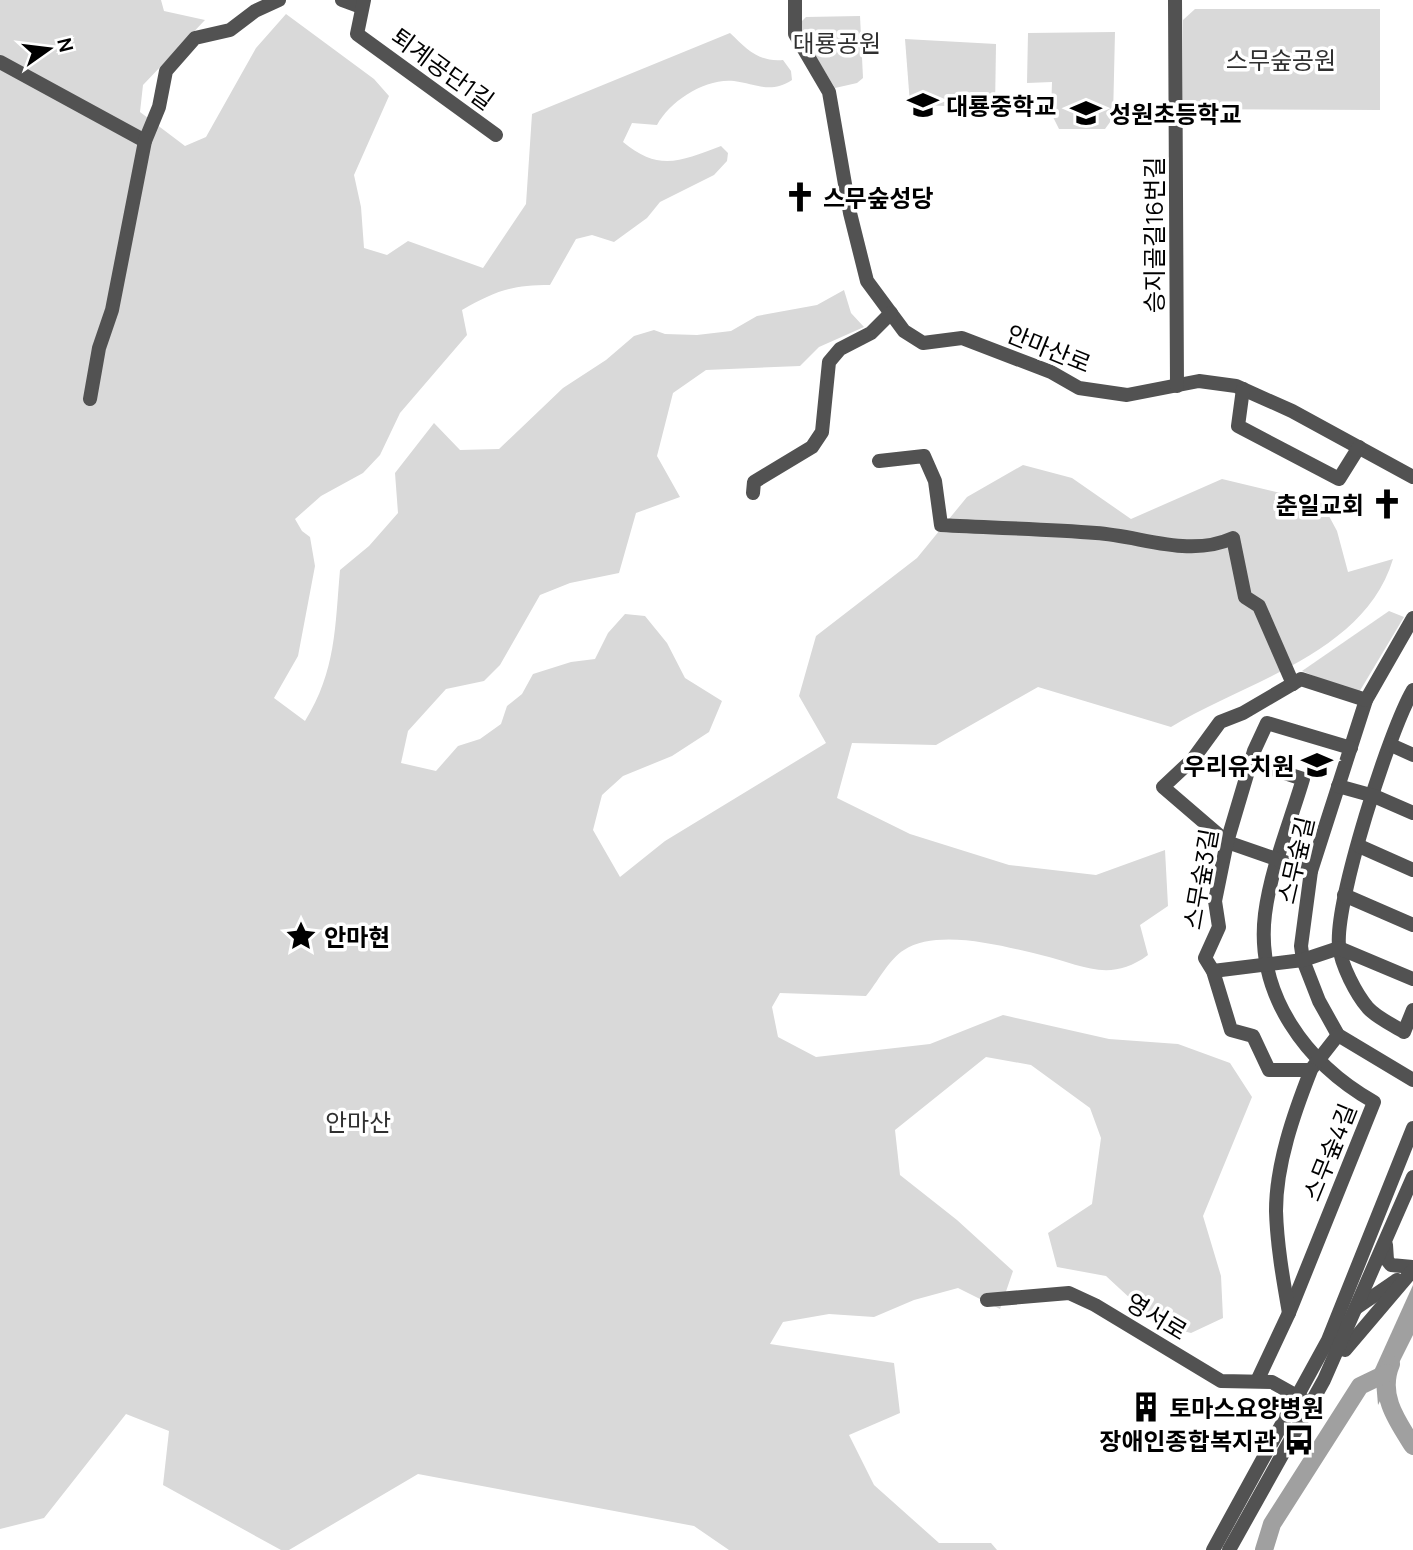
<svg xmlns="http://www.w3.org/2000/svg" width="1413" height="1550" viewBox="0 0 1413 1550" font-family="Manrope,'Noto Sans KR',sans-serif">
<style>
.green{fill:#d9d9d9}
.water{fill:#a0a0a0}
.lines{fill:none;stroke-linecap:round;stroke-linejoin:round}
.river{stroke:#a0a0a0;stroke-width:18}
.minor{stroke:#525252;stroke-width:14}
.labels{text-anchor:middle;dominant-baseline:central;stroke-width:7;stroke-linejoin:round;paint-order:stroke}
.park-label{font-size:24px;fill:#303030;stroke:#fff}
.street-label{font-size:24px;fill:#000;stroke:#fff}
.poi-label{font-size:24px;font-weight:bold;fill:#000;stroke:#fff;text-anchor:start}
</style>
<rect width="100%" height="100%" fill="#fff"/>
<g class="green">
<path d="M0 0H161L164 11 205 20 143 85 140 112 185 146 206 137 256 48 286 14 374 79 389 96 354 175 361 207 364 248 387 255 408 241 483 268 526 204 532 114 730 33C748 50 758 62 783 60L791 71 792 80C770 94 757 84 734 81 705 78 670 101 657 125L632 123 623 142C659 172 681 161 721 146L728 153 727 161 714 175 660 202 647 218 614 242 592 235 576 239 550 285C511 285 495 291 462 310L467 335 400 413 380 455 363 473 321 496 295 519 302 531 310 537 315 566 298 656 274 698 305 721C336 671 335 627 340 570L369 546 398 513 395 473 434 423 460 450 499 449 563 388 606 360 634 336 654 330 665 334 697 335 731 331 757 316 817 305 844 290 851 313 864 327 819 347 800 366 706 370 673 393 657 456 680 497 636 513 619 573 570 583 540 595 500 665 484 681 446 689 408 731 401 763 436 771 458 746 480 739 501 724 507 706 522 694 533 674 571 662 595 659 608 633 625 614 645 616 667 643 685 678 722 701 709 732 672 756 623 776 602 795 593 830 620 877 665 841 826 743 799 696 816 636 917 558 967 497 1023 465 1072 478 1131 519 1222 479 1322 503 1337 531 1348 572 1393 559C1365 653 1247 681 1171 727L1038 687 936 745 852 743 837 798 910 834 1009 865 1096 875 1165 850 1168 906 1140 925 1148 955C1109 984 1081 964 1041 955 1003 946 938 928 904 950 889 959 877 983 866 996L780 993 772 1007 778 1037 816 1057 930 1044 1003 1015 1109 1039 1178 1044 1230 1063 1252 1097 1203 1216 1221 1276 1223 1318 1191 1333 1158 1324 1106 1276 1057 1267 1048 1233 1092 1204 1101 1138 1090 1108 1031 1065 986 1057 895 1130 900 1175 957 1220 1013 1271 1000 1309 958 1288 914 1300 874 1317 829 1314 783 1322 770 1344 894 1363 900 1413 849 1435 874 1485 939 1543H991L997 1550H729L694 1526 418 1474 289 1550H281L163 1485 169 1431 126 1414 44 1518 0 1529Z"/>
<polygon points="1195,9 1380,9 1380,110 1183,109 1183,20"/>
<polygon points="860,16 863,78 857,83 835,88 800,31 800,23 806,17"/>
<polygon points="1115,32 1113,118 1105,129 1059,129 1051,113 1052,82 1027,83 1028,33"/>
<polygon points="905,39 996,44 995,109 910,104"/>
<polygon points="1389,611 1404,617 1358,694 1302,671"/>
</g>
<polygon class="water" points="1413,1285 1413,1335 1378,1405 1375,1369"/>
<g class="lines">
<g class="river">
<path d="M1391 1364C1378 1395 1397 1421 1413 1446"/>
<polyline points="1264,1550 1272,1524 1360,1386 1387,1373"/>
</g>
<g class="minor">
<polyline points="342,0 361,7"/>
<polyline points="364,0 357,34 496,135"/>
<polyline points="795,0 795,34 829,92 850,213 867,281 904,331 923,343 962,338 1051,372 1079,388 1127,395 1199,381 1236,386 1292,411 1413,477"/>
<polyline points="1175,0 1177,386"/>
<polyline points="0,62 145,141"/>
<polyline points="1243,389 1238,426 1339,479 1359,447"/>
<polyline points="90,399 99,348 112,310 145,141 159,107 166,71 195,38 230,30 255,11 279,0"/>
<path d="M879 461 924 456 935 481 941 525C993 528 1045 529 1096 533 1142 536 1189 558 1233 538L1245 597 1259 606 1293 684"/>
<polyline points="753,493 754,482 812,447 822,432 829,362 840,349 871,333 891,313"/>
<polyline points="1413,618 1366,700 1311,871 1301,946 1303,960 1319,1001 1338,1035 1413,1080"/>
<path d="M1413 690C1389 731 1335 901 1339 946 1341 965 1356 994 1368 1008 1377 1018 1393 1025 1404 1032L1413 1010"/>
<polyline points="1391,745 1413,755"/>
<path d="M1251 762 1303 779C1290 823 1271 868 1265 914 1255 995 1307 1064 1374 1102L1289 1313 1258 1379"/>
<polyline points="1338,786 1374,796 1413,813"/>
<polyline points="1359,846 1413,870"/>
<polyline points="1311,871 1227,842 1163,787 1193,759 1220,722 1243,713 1301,679 1366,700"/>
<polyline points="1344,895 1413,925"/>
<polyline points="1213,971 1303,960 1339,948 1413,979"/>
<polyline points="1313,1067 1338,1035"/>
<polyline points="1386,1245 1387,1260 1391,1265 1413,1267"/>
<polyline points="987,1300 1069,1293 1095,1305 1221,1381 1272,1382 1306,1401"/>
<polyline points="1356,1308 1397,1280"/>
<path d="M1289 1313C1283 1279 1277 1245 1276 1211 1276 1164 1294 1113 1311 1070H1269L1253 1036 1231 1030 1213 971 1205 958 1219 927 1215 901 1227 842 1254 751 1267 723 1351 748"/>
<polyline points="1345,1350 1413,1270"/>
<polyline points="1213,1550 1328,1340 1413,1128"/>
<polyline points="1229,1550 1324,1380 1413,1177"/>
</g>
</g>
<defs>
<g id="school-bare" transform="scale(2.415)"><path d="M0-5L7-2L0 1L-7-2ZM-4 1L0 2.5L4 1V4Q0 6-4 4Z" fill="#000" stroke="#fff" stroke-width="2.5" paint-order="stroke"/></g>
<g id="church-bare" transform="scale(2.415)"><path d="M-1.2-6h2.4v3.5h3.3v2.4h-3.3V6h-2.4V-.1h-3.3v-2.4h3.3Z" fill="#000" stroke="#fff" stroke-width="2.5" paint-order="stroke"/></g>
<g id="sight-bare" transform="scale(2.415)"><path d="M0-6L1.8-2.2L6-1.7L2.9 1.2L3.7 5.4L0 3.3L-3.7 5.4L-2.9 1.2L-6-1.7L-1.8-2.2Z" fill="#000" stroke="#fff" stroke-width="2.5" paint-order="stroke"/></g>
<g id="building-bare" transform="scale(2.415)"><path d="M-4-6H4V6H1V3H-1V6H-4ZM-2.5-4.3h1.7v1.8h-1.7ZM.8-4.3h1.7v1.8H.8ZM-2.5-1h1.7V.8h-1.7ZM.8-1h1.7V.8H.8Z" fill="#000" stroke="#fff" stroke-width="2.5" paint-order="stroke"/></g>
<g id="bus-bare" transform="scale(2.415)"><path d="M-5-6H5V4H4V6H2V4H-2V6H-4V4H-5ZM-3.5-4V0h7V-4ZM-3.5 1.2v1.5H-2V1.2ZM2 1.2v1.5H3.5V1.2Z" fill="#000" stroke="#fff" stroke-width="2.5" paint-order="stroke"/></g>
</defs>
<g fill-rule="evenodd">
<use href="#school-bare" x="923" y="105"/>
<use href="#school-bare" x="1086" y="113"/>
<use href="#church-bare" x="800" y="197"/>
<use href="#church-bare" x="1387" y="504"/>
<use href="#school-bare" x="1317" y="765"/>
<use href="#sight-bare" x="301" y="936"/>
<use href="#building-bare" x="1146" y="1407"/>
<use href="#bus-bare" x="1299" y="1440"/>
</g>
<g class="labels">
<g class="park-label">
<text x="837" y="42">대룡공원</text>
<text x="1281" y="59">스무숲공원</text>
<text x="358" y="1121">안마산</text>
</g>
<g class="street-label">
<text transform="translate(443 68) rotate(36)">퇴계공단1길</text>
<text transform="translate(1153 235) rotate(-90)">승지골길16번길</text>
<text transform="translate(1049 348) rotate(22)">안마산로</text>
<text transform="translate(1295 860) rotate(-77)">스무숲길</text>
<text transform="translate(1200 879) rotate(-80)">스무숲3길</text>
<text transform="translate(1329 1152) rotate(-68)">스무숲4길</text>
<text transform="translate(1157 1316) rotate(31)">영서로</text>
</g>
<g class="poi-label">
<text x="946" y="105">대룡중학교</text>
<text x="1109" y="113">성원초등학교</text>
<text x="823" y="197">스무숲성당</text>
<text x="1364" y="504" text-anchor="end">춘일교회</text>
<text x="1294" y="765" text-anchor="end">우리유치원</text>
<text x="324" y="936">안마현</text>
<text x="1169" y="1407">토마스요양병원</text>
<text x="1276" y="1440" text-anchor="end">장애인종합복지관</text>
</g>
</g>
<g transform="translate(49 49) rotate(76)" stroke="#ffffff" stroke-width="5" paint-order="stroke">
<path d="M0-5L12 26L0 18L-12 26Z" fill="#000000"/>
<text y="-10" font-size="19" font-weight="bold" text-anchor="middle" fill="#000000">N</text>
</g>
</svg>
